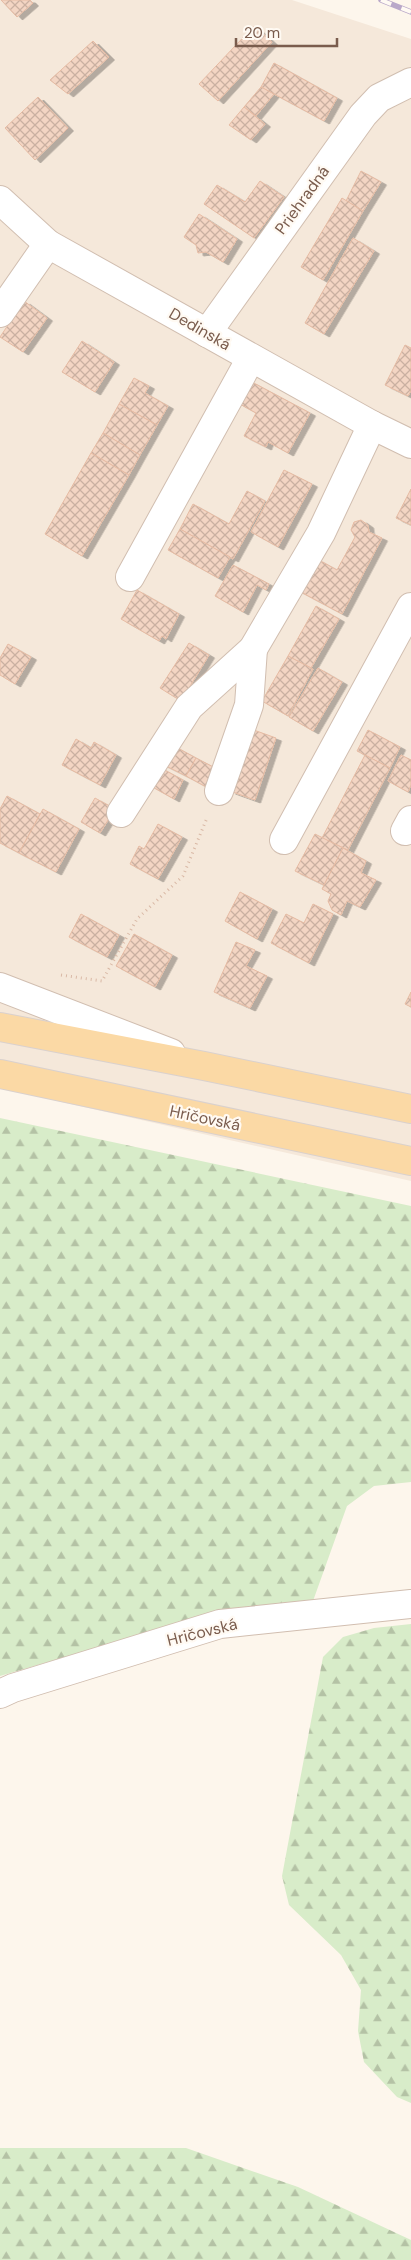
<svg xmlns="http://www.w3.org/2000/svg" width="411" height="2260" viewBox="0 0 411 2260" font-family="'DM Sans',sans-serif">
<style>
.residential{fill:#f5e8da}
.forest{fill:url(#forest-firs)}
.building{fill:url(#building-cross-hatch);stroke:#e6bba3;filter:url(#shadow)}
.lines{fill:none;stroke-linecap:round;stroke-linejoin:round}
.minor-casing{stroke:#d1beb0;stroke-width:30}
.major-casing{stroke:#dad1cd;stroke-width:30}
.path{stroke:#d9b8a5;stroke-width:3;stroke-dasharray:1 4;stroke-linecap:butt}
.minor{stroke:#fff;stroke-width:28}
.major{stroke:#fbd9a5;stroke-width:28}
.rail-casing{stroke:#b9a8c9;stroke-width:5.5}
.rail{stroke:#fffaf3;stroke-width:4;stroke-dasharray:11;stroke-linecap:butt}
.labels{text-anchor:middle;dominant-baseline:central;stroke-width:4.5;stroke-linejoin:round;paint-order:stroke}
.street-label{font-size:16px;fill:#7a5c4d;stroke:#fffaf3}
</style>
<defs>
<pattern id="forest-firs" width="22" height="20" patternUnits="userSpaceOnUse" patternTransform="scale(1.25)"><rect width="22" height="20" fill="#d8ecc9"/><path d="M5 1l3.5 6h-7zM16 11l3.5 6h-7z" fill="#b4c2a5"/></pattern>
<pattern id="building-cross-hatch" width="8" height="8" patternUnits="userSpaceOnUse" patternTransform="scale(1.25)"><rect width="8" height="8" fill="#f3d5c3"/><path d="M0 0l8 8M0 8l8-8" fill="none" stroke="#cab0a1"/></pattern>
<filter id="shadow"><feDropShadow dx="5.5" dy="3" stdDeviation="0" flood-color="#0004"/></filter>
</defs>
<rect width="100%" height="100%" fill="#fdf6ec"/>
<polygon class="residential" points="0,0 292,0 411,39 411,1181 0,1088"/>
<g class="forest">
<polygon points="0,1118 411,1206 411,1482 374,1486 347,1506 313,1601 219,1612 0,1676"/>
<polygon points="411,1624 411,2103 397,2097 364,2062 358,2031 361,1990 341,1955 289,1905 282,1876 323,1657 343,1637 374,1628"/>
<polygon points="0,2148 186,2148 298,2187 411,2240 411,2260 0,2260"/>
</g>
<g class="building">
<polygon points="1,0 30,0 33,3 17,17"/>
<polygon points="254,26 272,42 218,101 199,84"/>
<polygon points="93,41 109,57 68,94 50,80"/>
<polygon points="274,63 337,98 324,121 261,87"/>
<polygon points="261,87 274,94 256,116 244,107"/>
<polygon points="38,97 68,128 35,160 5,128"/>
<polygon points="244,107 265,124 251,140 229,125"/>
<polygon points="361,171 381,182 363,211 346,201"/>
<polygon points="260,181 284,197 254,238 204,204 217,185 245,202"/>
<polygon points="342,198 363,211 323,280 301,267"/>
<polygon points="199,214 237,239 223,262 206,252 198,253 196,245 184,237"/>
<polygon points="353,238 374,251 324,334 305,323"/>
<polygon points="24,301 47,318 23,352 0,337"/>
<polygon points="82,341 114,362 95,392 62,372"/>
<polygon points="405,345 411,348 411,391 408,396 385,385"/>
<polygon points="134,378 149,386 145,393 168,406 157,425 119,404"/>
<polygon points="250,381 310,413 288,453 268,442 266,447 244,436 256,413 238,403"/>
<polygon points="119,404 157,425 140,455 103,433"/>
<polygon points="103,433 140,455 129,475 91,453"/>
<polygon points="91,453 129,475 82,556 45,534"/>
<polygon points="284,470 312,484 278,547 251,532"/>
<polygon points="411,489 411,525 396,518"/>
<polygon points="247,491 265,501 233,559 180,529 193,504 229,524"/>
<polygon points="361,520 368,525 369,532 382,538 342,614 297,590 317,559 337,570 355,537 351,530 354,522"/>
<polygon points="180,529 230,557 218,578 168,550"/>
<polygon points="233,565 269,584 266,590 257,585 243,612 215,596"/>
<polygon points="137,590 179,614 166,639 162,636 159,641 121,619"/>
<polygon points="316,606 339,619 311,668 288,656"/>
<polygon points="189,643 209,655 181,701 160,688"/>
<polygon points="8,644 31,657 15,684 0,675 0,658"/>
<polygon points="288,656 313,669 288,716 262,701"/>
<polygon points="318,668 342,682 313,731 289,717"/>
<polygon points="251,729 276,738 255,800 230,791"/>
<polygon points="368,730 400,747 390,768 357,751"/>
<polygon points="76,739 91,748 94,742 116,755 100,785 62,765"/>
<polygon points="172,745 196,758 186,776 162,764"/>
<polygon points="365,755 390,768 348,850 322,838"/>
<polygon points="401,755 411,760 411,785 408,792 388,781"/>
<polygon points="196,758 219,770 210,789 186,776"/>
<polygon points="159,767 183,780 174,799 149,785"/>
<polygon points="7,796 40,814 19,853 0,843 0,809"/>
<polygon points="95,798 115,809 100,833 81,822"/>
<polygon points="43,809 79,829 56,872 19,853"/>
<polygon points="158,824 182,837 158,879 130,864 139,846 144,849"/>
<polygon points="315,834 343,848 324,885 295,871"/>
<polygon points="343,848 366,861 361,873 376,880 360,907 347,901 341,915 332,910 328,901 331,894 322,889"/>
<polygon points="240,892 272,909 257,939 225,921"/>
<polygon points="313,904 333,914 309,963 271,943 286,914 304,923"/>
<polygon points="81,914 119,935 107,957 69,937"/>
<polygon points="134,934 172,955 155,987 116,966"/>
<polygon points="236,942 255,950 246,966 267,976 250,1008 214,992"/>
<polygon points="411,992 411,1007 405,1004"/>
</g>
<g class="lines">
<g class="minor-casing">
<g id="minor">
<polyline points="0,200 48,244 372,425 411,444"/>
<polyline points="0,313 48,244"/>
<polyline points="207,333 363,115 379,98 411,82"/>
<polyline points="130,577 251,358"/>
<polyline points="219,791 249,705 253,649"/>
<polyline points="121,813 189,707 253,649 321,533 372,425"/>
<polyline points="405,831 411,820"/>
<polyline points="284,840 411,607"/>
<polyline points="0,987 171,1053"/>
<polyline points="0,1694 13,1688 220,1624 411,1604"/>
</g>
</g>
<g class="major-casing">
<g id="major">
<polyline points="0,1027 204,1066 411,1109"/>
<polyline points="0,1074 411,1161"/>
</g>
</g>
<polyline class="path" points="61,975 102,981 137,919 183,876 207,818"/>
<use href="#minor" class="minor"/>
<use href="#major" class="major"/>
<g class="rail-casing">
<polyline id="rail" points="381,0 411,12"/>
</g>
<use href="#rail" class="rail"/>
</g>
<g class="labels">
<g class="street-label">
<text transform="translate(302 200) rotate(-54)">Priehradná</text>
<text transform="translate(200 329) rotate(30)">Dedinská</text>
<text transform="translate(205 1118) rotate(12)">Hričovská</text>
<text transform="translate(202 1632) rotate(-14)">Hričovská</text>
</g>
</g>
<path d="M236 38v8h101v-8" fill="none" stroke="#7a5c4d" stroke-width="2.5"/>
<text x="244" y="38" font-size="15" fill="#7a5c4d" stroke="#fffaf3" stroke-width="4" paint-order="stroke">20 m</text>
</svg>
